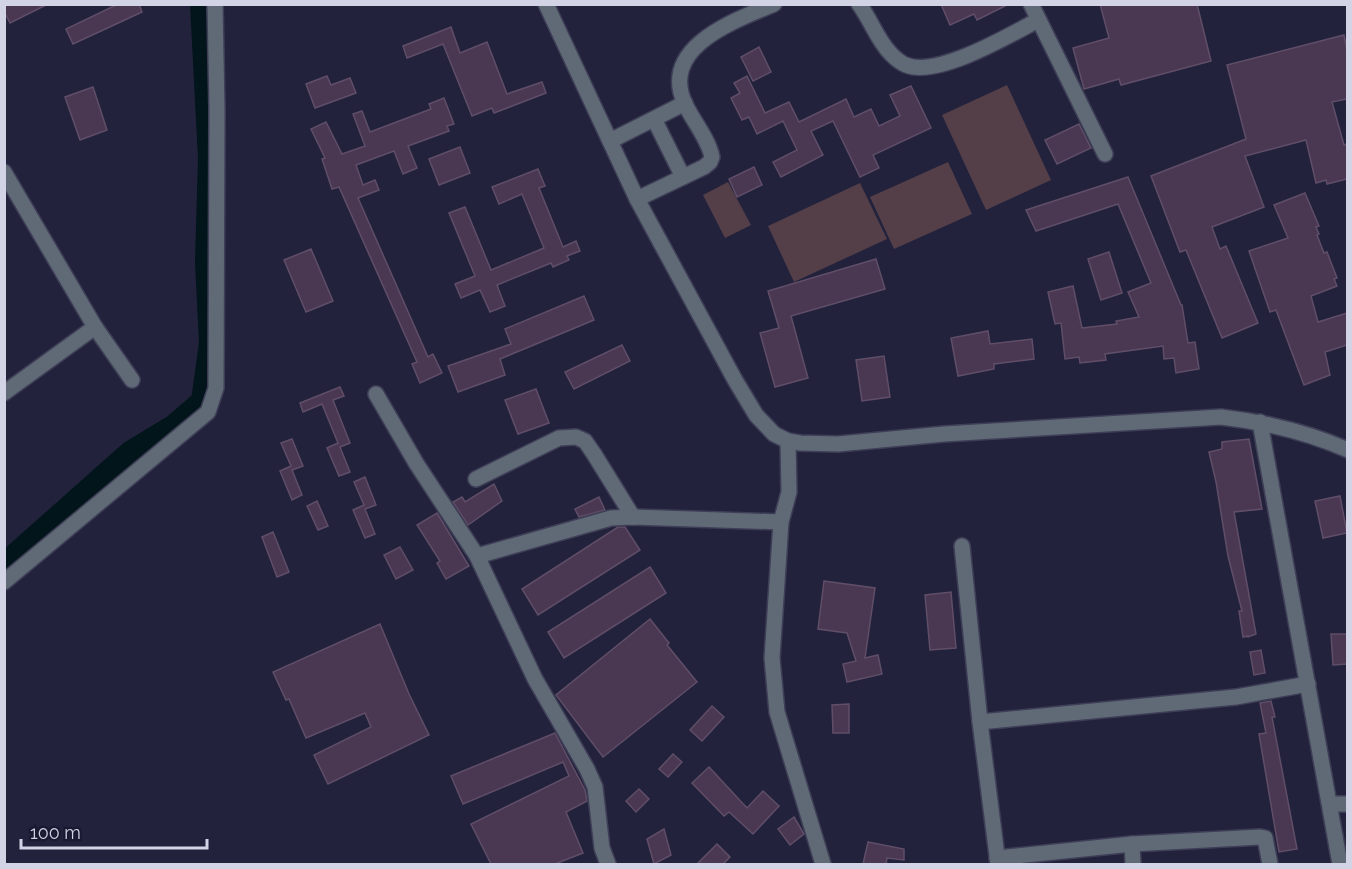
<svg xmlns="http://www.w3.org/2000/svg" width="1352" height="869" viewBox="0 0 1352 869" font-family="Raleway,sans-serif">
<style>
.green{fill:#543f49}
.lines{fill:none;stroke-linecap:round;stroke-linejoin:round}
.river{stroke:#01151a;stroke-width:22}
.building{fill:#4a3852;stroke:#604e68;stroke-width:1.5}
.minor-casing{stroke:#3e3e57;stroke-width:18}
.minor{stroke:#5f6a76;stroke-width:15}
</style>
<rect width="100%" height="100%" fill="#22223c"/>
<g class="green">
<polygon points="1007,85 1051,180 986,210 942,115"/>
<polygon points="948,162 972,214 894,249 870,197"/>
<polygon points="728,182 751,225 725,238 703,195"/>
<polygon points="860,183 887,239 794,282 768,226"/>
</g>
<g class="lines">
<polyline class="river" points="4,564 130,452 173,426 202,401 210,343 206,262 209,158 201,4"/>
</g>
<g class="building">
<polygon points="4,4 48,4 10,23 4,11"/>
<polygon points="118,4 139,4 142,12 73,44 66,29"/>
<polygon points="941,4 1009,4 977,20 974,14 950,25"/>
<polygon points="1100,4 1197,4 1211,61 1121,85 1119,79 1084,89 1073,48 1109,38"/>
<polygon points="451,27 460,53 487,42 507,94 542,82 546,93 494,113 492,108 472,116 443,44 407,58 403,46"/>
<polygon points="1344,35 1347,50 1347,99 1332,102 1344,145 1347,144 1347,179 1327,184 1326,180 1316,183 1306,140 1245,156 1264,207 1212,227 1220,249 1226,246 1258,323 1222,338 1186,250 1180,252 1151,176 1246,139 1227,65"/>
<polygon points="759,47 771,72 753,81 741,57"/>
<polygon points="327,76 331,85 350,78 356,93 315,108 306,84"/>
<polygon points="747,76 765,113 789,102 799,122 846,99 854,117 871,109 879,126 900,116 890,95 911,86 931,128 873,155 879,168 860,177 833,121 811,131 823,155 781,177 773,162 797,150 783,121 757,134 749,117 742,120 731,98 740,93 734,83"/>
<polygon points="93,87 107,130 80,140 65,97"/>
<polygon points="444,98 454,124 447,126 449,131 408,146 417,168 403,174 394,151 356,165 363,185 375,180 379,190 358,198 428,357 433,354 442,373 420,383 412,364 417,362 339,187 332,189 322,159 325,158 311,129 326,122 342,154 365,146 353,114 362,111 370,132 431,109 429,104"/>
<polygon points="1079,124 1091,148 1057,164 1045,140"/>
<polygon points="460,147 470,173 439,185 429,159"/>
<polygon points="754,167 762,185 737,197 729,179"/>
<polygon points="538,169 545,186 539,188 563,247 576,241 580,251 567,256 569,260 553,267 551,263 497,285 505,306 490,312 480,290 461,298 455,284 475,276 449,213 465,207 491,270 544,248 522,194 499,204 492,187"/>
<polygon points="1128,177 1181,305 1182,305 1188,343 1195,342 1199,369 1176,373 1174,358 1164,359 1163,346 1105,354 1106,360 1080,363 1079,357 1065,359 1061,323 1055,324 1048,292 1073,286 1082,328 1117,324 1116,321 1139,317 1128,292 1151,283 1118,204 1036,231 1026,210"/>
<polygon points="1305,193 1319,226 1316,227 1319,234 1317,235 1324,253 1327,252 1337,278 1334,279 1337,286 1311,296 1318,322 1347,313 1347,345 1325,352 1330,375 1304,385 1276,310 1270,312 1249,251 1288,238 1274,205"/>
<polygon points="311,249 333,301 306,312 284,260"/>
<polygon points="1109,252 1122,293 1101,300 1088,259"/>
<polygon points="876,259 885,289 791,316 808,378 775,387 760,333 779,328 768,291"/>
<polygon points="584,296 594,320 500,359 505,375 458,392 448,366 511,344 505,329"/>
<polygon points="988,331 990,344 1032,339 1034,359 994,364 994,369 958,376 951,338"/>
<polygon points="622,345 630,361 574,389 565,372"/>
<polygon points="884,356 890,397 862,401 856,360"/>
<polygon points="340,387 344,396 333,400 350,443 340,447 350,472 339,476 327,448 338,443 322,404 303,412 300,403"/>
<polygon points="536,389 549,423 518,434 505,400"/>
<polygon points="292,439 303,466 292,470 302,495 292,500 280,471 291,466 281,443"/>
<polygon points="1249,439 1262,509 1234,512 1256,634 1248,637 1248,636 1243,637 1239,611 1242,611 1228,556 1216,482 1209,452 1222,449 1222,442"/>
<polygon points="365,477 376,505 365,509 375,534 365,538 353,510 364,505 354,482"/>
<polygon points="494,484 502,501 468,525 453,502 462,497 465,502"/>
<polygon points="1340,496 1347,533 1323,538 1315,501"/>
<polygon points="599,497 605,510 579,517 575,509"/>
<polygon points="317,501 328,526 318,530 307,506"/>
<polygon points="437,513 469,566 446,579 437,563 440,561 417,525"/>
<polygon points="618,527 625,527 640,550 538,615 522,589"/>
<polygon points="273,532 289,572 277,577 262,537"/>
<polygon points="400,547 413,570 396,579 384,555"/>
<polygon points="650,567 666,593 564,658 548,632"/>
<polygon points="824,581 875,588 865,658 878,655 882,674 847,682 843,664 856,661 847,633 818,629"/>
<polygon points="951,592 956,648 930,650 925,595"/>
<polygon points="650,619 669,643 667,645 697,682 603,757 556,695"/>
<polygon points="380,624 409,694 429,735 328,784 314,755 371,727 365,713 306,738 289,699 286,700 273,672"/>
<polygon points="1331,634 1347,634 1347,664 1333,665"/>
<polygon points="1261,650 1265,673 1254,675 1250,652"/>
<polygon points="1271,701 1275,717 1272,717 1297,849 1279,852 1259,734 1266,733 1260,703"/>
<polygon points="849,704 849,733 833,733 832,705"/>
<polygon points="712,706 724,717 702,741 690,730"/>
<polygon points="555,733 585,790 587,801 566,812 583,853 555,864 491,864 471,824 569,776 563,762 463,804 451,776"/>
<polygon points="673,754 682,762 668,777 659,769"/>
<polygon points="709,767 747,808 763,791 779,806 753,834 729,812 724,816 692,783"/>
<polygon points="639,789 649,799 636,812 626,801"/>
<polygon points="794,817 804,834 790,845 778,829"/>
<polygon points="664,829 671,855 654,864 647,839"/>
<polygon points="868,842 904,849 904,860 887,858 886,864 863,864"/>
<polygon points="717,844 730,857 723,864 697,864"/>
</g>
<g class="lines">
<g class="minor-casing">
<g id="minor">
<path d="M546 4 637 199 735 380 756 415 774 434 788 441 800 443 838 444 944 434 1221 417C1264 422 1307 432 1348 450"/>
<path d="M859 4C871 20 877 40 891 54 895 58 901 63 906 65 937 78 1010 35 1038 20"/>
<polyline points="1031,4 1105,154"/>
<polyline points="654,119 683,177"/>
<polyline points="610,141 685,103"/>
<polyline points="4,172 95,327 132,380"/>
<path d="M637 199 704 167 710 162 712 157C708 138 693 121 685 104 659 47 734 21 774 4"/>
<polyline points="4,393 95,327"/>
<polyline points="376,394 416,463 477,556 535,679 587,769 595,787 602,848 608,864"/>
<polyline points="1260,422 1340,864"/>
<polyline points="788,441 789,492 781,522 772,658 777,712 823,864"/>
<polyline points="476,479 559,438 576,437 585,441 594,454 633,517"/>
<polyline points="962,546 980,722 1236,697 1308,684"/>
<polyline points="477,556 611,518 633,517 781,522"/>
<polyline points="4,582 208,412 216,388 217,110 215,4"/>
<polyline points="980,722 998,864"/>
<polyline points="1330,804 1348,804"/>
<polyline points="1132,844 1133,864"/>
<polyline points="997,858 1132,844 1260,837 1265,838 1270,864"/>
</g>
</g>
<use href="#minor" class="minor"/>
</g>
<rect width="1352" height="869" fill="none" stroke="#d2d3e5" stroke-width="12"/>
<path d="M21 839v9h186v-9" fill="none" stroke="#d2d3e5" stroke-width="3"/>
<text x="30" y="839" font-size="18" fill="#d2d3e5" stroke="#191932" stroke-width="4.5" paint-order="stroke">100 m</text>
</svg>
